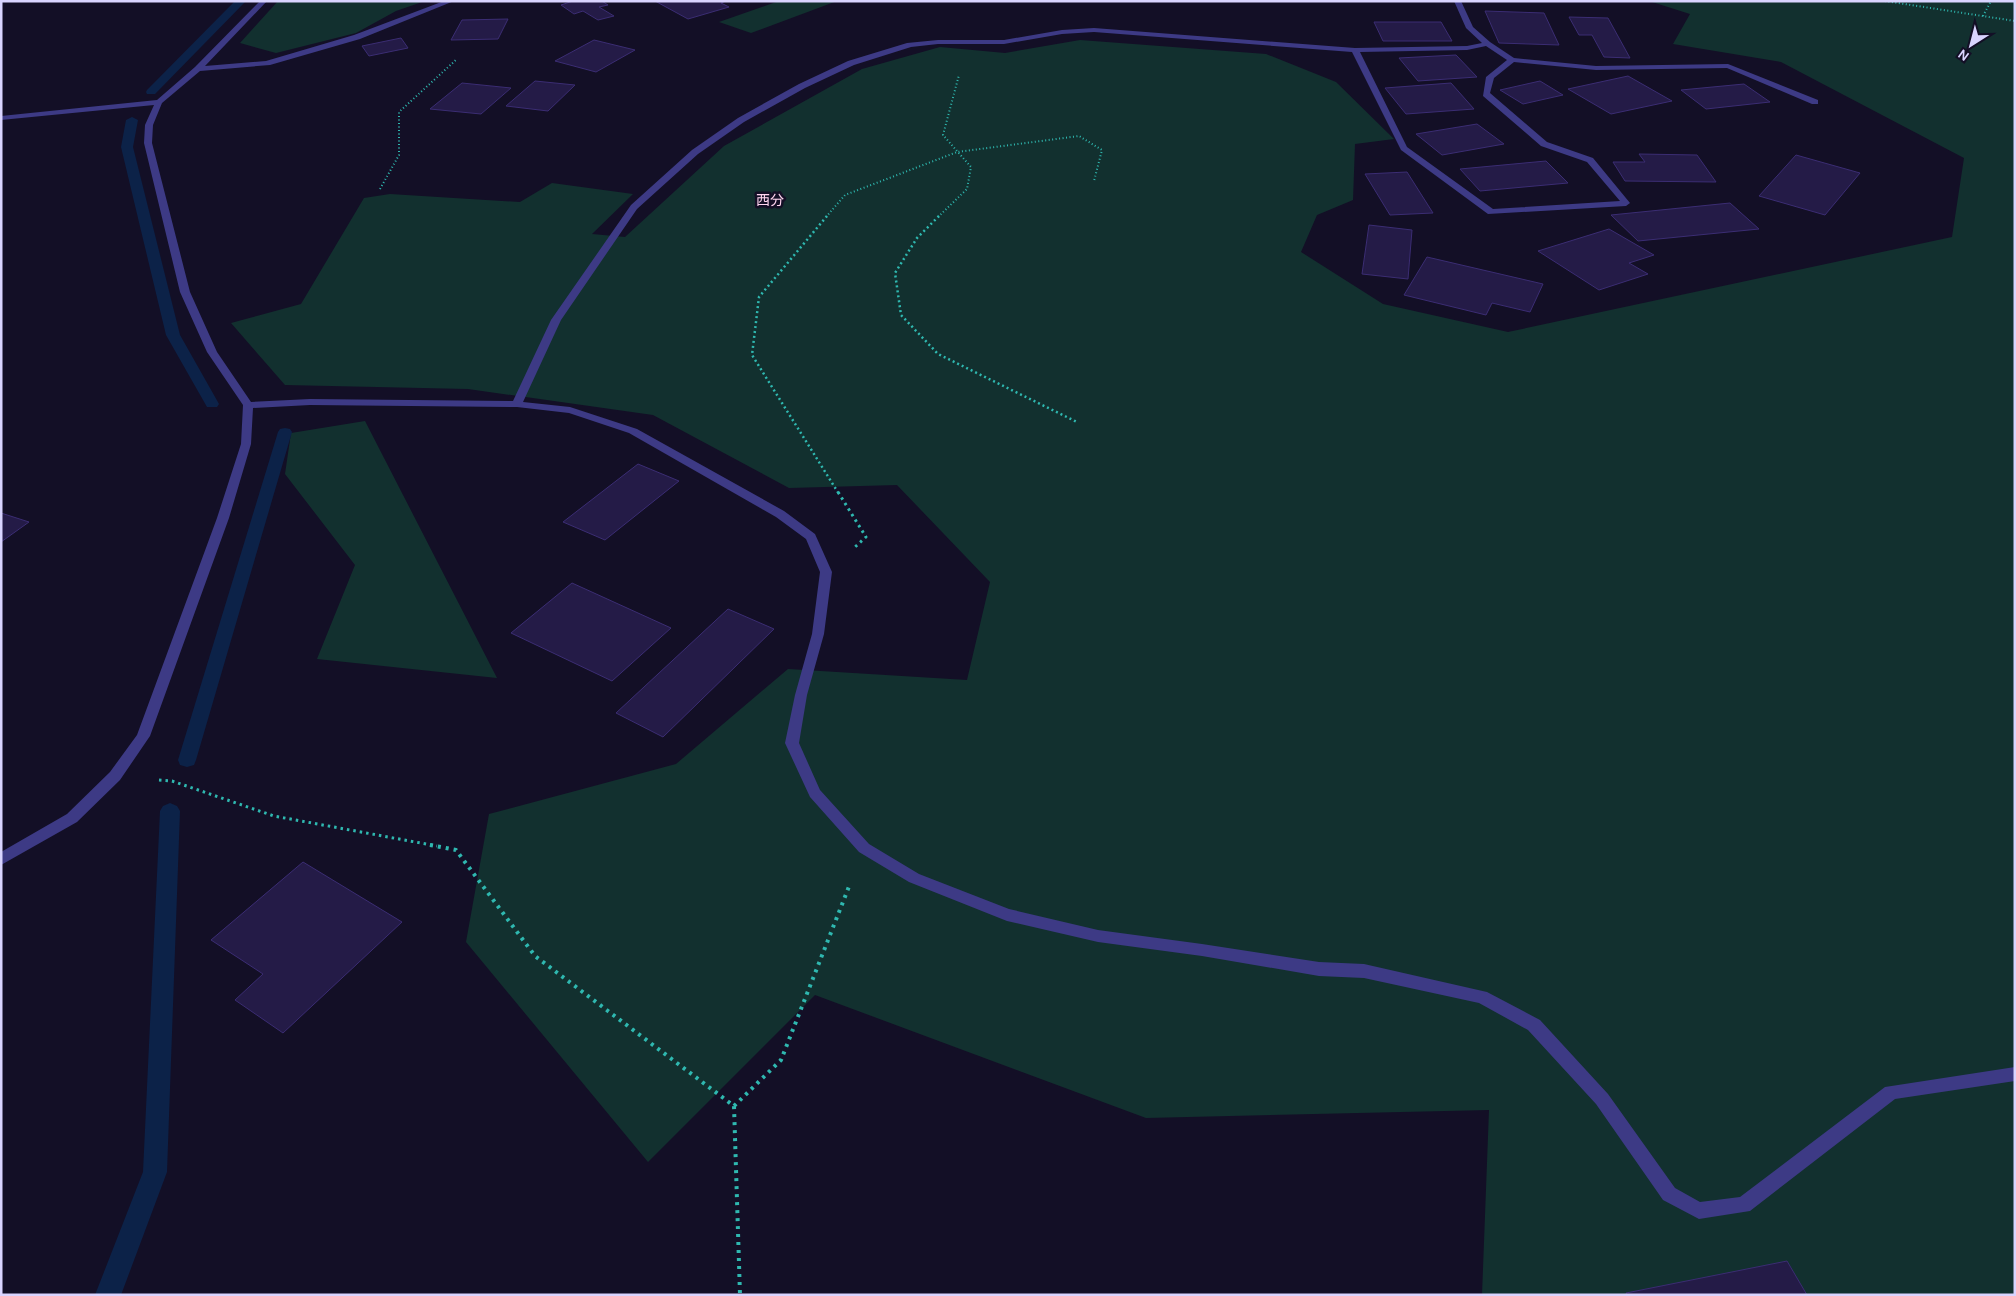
<svg xmlns="http://www.w3.org/2000/svg" width="2016" height="1296" viewBox="0 0 2016 1296" font-family="Karla,'Noto Sans JP',sans-serif">
<style>
.green{fill:#12302f}
.lines{fill:none;stroke-linecap:round;stroke-linejoin:round}
.stream{fill:#0c2248;fill-rule:evenodd}
.building{fill:#241b47;stroke:#3b2d73}
.path-far3{stroke:#2fb8b0;stroke-width:2;stroke-dasharray:1 2.5;stroke-linecap:butt}
.path-far2{stroke:#2fb8b0;stroke-width:2.5;stroke-dasharray:2 3;stroke-linecap:butt}
.path-far1{stroke:#2fb8b0;stroke-width:3;stroke-dasharray:2.5 4;stroke-linecap:butt}
.path{stroke:#2fb8b0;stroke-width:4;stroke-dasharray:3 5;stroke-linecap:butt}
.street{fill:#3d3a85;fill-rule:evenodd}
.labels{text-anchor:middle;dominant-baseline:central;stroke-width:5;stroke-linejoin:round;paint-order:stroke}
.far-neighbourhood-label{font-size:14px;fill:#ffd6f0;stroke:#130f26}
</style>
<rect width="100%" height="100%" fill="#130f26"/>
<g class="green">
<polygon points="278,1 425,1 396,11 356,33 276,53 240,43"/>
<polygon points="779,1 837,1 751,33 719,22"/>
<polygon points="1649,1 2015,1 2015,1295 1482,1295 1489,1110 1146,1118 815,995 648,1162 466,942 489,814 676,764 788,669 967,680 990,582 897,485 789,488 653,415 468,389 285,385 231,323 301,304 364,198 390,194 520,202 552,183 633,194 592,234 625,237 724,146 862,69 940,47 1005,53 1080,40 1266,54 1336,82 1394,139 1355,144 1353,200 1317,215 1301,252 1383,304 1508,332 1952,237 1964,158 1781,62 1673,44 1690,14"/>
<polygon points="365,421 497,678 317,659 355,565 285,474 291,433"/>
</g>
<g class="lines">
<g class="stream">
<polygon points="235,1 246,1 155,94 147,94 146,92 147,90"/>
<polygon points="132,117 138,120 133,147 180,335 219,404 217,407 207,407 166,335 121,147 126,120"/>
<polygon points="285,428 290,429 292,432 196,760 194,765 187,767 180,765 178,760 278,432 280,429"/>
<polygon points="170,803 177,806 180,811 167,1172 121,1295 95,1295 143,1172 160,811 163,806"/>
</g>
</g>
<g class="building">
<polygon points="573,1 602,1 608,5 599,7 614,16 598,20 583,11 574,14 561,5"/>
<polygon points="655,1 726,1 721,3 729,7 688,19"/>
<polygon points="1485,11 1544,13 1559,45 1499,43"/>
<polygon points="1569,17 1608,18 1630,58 1604,57 1592,35 1579,35"/>
<polygon points="508,19 498,39 451,40 462,20"/>
<polygon points="1374,22 1441,22 1452,41 1383,41"/>
<polygon points="401,38 408,48 369,56 362,46"/>
<polygon points="594,40 635,50 596,72 555,61"/>
<polygon points="1456,55 1477,77 1418,81 1399,58"/>
<polygon points="1628,76 1672,101 1611,114 1568,89"/>
<polygon points="535,81 575,85 548,111 506,106"/>
<polygon points="1540,81 1563,95 1523,104 1500,90"/>
<polygon points="462,83 511,88 481,114 430,109"/>
<polygon points="1451,83 1474,109 1406,114 1385,88"/>
<polygon points="1744,84 1770,102 1706,109 1681,90"/>
<polygon points="1477,124 1504,144 1442,155 1416,134"/>
<polygon points="1639,154 1697,155 1716,182 1625,181 1613,162 1645,162"/>
<polygon points="1796,155 1860,173 1825,215 1759,196"/>
<polygon points="1546,161 1568,183 1480,191 1460,169"/>
<polygon points="1407,172 1433,213 1390,215 1365,174"/>
<polygon points="1730,203 1759,229 1638,241 1611,215"/>
<polygon points="1369,225 1412,230 1408,279 1362,274"/>
<polygon points="1609,229 1654,255 1629,263 1648,274 1599,290 1538,251"/>
<polygon points="1427,257 1543,284 1530,312 1492,303 1486,315 1404,295"/>
<polygon points="638,464 679,481 605,540 563,522"/>
<polygon points="1,513 29,522 1,542"/>
<polygon points="572,583 671,628 612,681 511,633"/>
<polygon points="728,609 774,629 663,737 616,713"/>
<polygon points="303,862 402,922 283,1033 235,1000 263,974 211,940"/>
<polygon points="1787,1261 1807,1295 1627,1295 1626,1293"/>
</g>
<g class="lines">
<g class="path-far3">
<polyline points="1885,1 2015,21"/>
<polyline points="1983,16 1991,1"/>
<polyline points="380,189 399,155 399,112 457,59"/>
<polyline points="826,217 845,195 957,152 1079,136 1102,150 1094,181"/>
<polyline points="938,217 967,189 971,167 943,135 959,75"/>
</g>
<g class="path-far2">
<polyline points="827,216 759,297 752,355 839,494"/>
<polyline points="939,216 917,238 895,273 901,315 938,354 1077,422"/>
</g>
<g class="path-far1">
<polyline points="838,492 866,537 855,547"/>
<polyline points="159,780 172,781 274,816 437,846"/>
</g>
<g class="path">
<polyline points="430,845 456,850 535,956 734,1106 740,1295"/>
<polyline points="734,1106 781,1060 850,884"/>
</g>
<path class="street" d="M260 1H267L205 66 266 61 354 35 444 1H454L360 39 270 65 200 71 162 103 153 125 152 143 190 292 217 352 251 402 310 399 513 401 551 320 631 205 692 150 738 118 799 84 848 61 907 43 938 40H1004L1062 30 1094 28 1355 48 1467 46 1482 43 1466 28 1454 1H1461L1473 27 1490 42 1514 58 1596 66 1728 64 1818 100V104H1812L1727 68 1596 70 1514 62 1494 78 1490 93 1547 142 1593 158 1630 203 1626 206 1488 214 1401 150 1352 52 1094 32 1062 34 1004 44H938L911 47 854 65 805 88 744 122 698 154 637 209 561 320 523 402 570 407 637 429 784 511 815 534 832 572 824 634 807 695 799 743 820 790 869 844 919 874 1009 909 1098 930 1202 944 1319 962 1364 964 1487 992 1540 1020 1608 1094 1675 1188 1700 1202 1740 1197 1885 1087 2015 1067V1081L1895 1099 1750 1211 1699 1219 1663 1200 1596 1104 1528 1030 1479 1003 1364 978 1319 976 1202 956 1098 942 1007 921 909 882 859 852 810 797 785 743 795 695 812 634 820 572 806 539 776 517 629 433 569 413 517 407 310 405 253 408 251 444 229 518 150 736 120 780 77 822 1 865V852L67 814 110 772 137 735 217 518 241 444 243 405 207 352 180 292 144 143 145 125 154 105 1 120V116L157 100 195 67ZM1486 46 1507 60 1486 77 1483 96 1541 146 1587 162 1620 201 1493 209 1407 147 1360 52 1467 50Z"/>
</g>
<g class="labels">
<g class="far-neighbourhood-label">
<text x="770" y="200">西分</text>
</g>
</g>
<rect width="2016" height="1296" fill="none" stroke="#d9d4ff" stroke-width="5"/>
<g transform="translate(1971 45) rotate(216)" stroke="#130f26" stroke-width="4" paint-order="stroke">
<path d="M0-4L9 19L0 12L-9 19Z" fill="#d9d4ff"/>
<text y="-8" font-size="14" font-weight="bold" text-anchor="middle" fill="#d9d4ff">N</text>
</g>
</svg>
